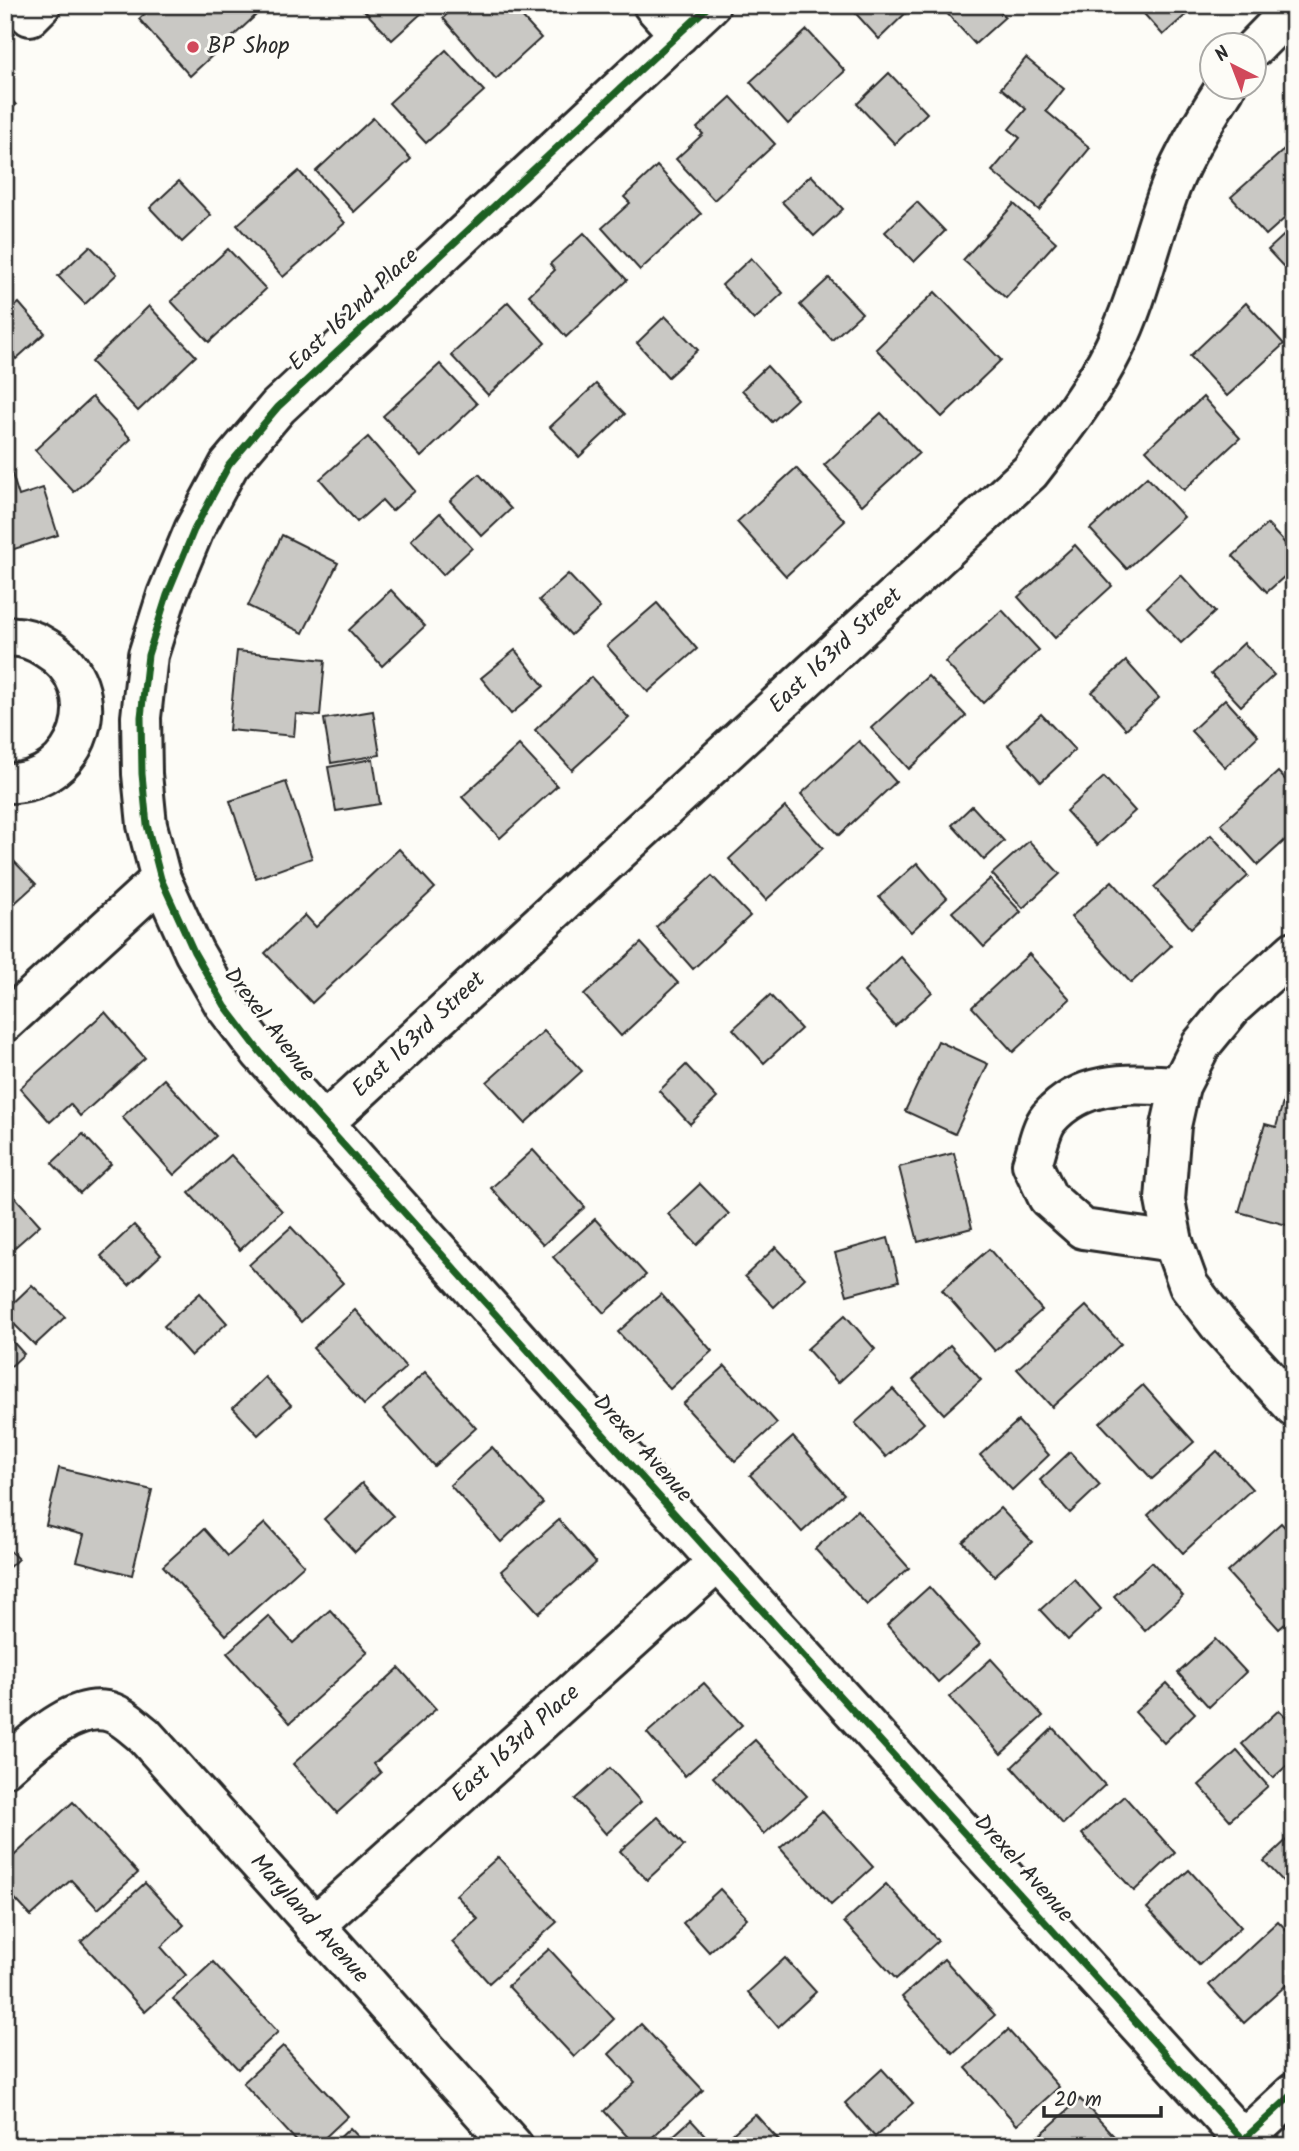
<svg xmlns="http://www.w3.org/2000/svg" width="1299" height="2151" viewBox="0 0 1299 2151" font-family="Kalam,sans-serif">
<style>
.building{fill:#c9c8c4;stroke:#2b2b2b;stroke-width:2}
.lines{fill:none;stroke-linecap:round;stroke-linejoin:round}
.minor-casing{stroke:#2b2b2b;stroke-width:44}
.minor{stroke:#fdfcf7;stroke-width:38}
.cycleway-casing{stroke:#fdfcf7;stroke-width:11}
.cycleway{stroke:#1b5e20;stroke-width:7}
.poi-dot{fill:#d1495b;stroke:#fdfcf7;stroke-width:2.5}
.labels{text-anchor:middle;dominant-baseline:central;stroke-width:6;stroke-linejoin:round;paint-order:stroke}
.poi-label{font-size:23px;fill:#2b2b2b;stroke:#fdfcf7;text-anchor:start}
.street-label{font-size:23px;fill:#2b2b2b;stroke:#fdfcf7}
</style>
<rect width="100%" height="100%" fill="#fdfcf7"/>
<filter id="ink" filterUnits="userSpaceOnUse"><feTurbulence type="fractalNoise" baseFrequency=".0143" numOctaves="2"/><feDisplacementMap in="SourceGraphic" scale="14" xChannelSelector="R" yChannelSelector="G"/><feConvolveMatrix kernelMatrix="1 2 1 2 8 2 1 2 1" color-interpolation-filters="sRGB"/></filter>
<g filter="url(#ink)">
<g class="building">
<polygon points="154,5 267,5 190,76 139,19"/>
<polygon points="359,5 417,5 423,12 392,40"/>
<polygon points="457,5 524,5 528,10 521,16 541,38 496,79 443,18"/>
<polygon points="848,5 914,5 879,39"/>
<polygon points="947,5 994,5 1005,17 975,44 943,9"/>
<polygon points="1136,5 1197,5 1163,35"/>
<polygon points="807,30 845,71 788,124 750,82"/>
<polygon points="446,50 484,91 426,143 389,103"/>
<polygon points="1026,58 1064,89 1046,111 1090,148 1039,210 992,171 1020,138 1009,129 1026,109 1001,88"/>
<polygon points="889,73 927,113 895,144 857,104"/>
<polygon points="5,93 16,105 5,114"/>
<polygon points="731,97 775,144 714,200 676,159 703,134 697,128"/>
<polygon points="373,118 411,159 354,212 316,171"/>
<polygon points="1294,141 1294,210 1266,235 1231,197"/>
<polygon points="657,166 701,214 640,270 602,228 630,203 624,197"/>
<polygon points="299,171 345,223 283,277 237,225"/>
<polygon points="811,175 843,209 814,236 782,202"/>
<polygon points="179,181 211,215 182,242 150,208"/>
<polygon points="917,202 945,231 914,262 885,232"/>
<polygon points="1014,204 1056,242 1006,298 963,260"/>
<polygon points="1294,226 1294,278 1268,250"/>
<polygon points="584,233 627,280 566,337 529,295 555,270 550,264"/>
<polygon points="90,246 117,274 85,304 58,276"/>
<polygon points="228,249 266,289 209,342 171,301"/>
<polygon points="751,258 783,293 754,320 722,285"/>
<polygon points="829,278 862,313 832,340 800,305"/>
<polygon points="935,292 1001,360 942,417 876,349"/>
<polygon points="508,302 545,343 488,395 451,355"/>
<polygon points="19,303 45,333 16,359 5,347 5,315"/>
<polygon points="1246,303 1284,344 1227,396 1190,356"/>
<polygon points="149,306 196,356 138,411 91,362"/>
<polygon points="665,316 698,350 668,377 637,343"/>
<polygon points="440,364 477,404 421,457 383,416"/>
<polygon points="767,366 797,399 772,422 742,390"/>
<polygon points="596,384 625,414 579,457 550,427"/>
<polygon points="92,397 131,439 74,492 35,450"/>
<polygon points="1203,397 1240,438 1184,490 1146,450"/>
<polygon points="881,413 919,453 862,505 824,465"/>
<polygon points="368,437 415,491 392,511 382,500 357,522 320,479"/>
<polygon points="5,452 19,496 43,488 58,535 5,552"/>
<polygon points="796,468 845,521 786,576 737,522"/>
<polygon points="479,474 511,509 482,536 450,501"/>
<polygon points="1147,477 1184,517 1127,569 1090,529"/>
<polygon points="440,513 472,548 443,575 411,540"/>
<polygon points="1267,524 1294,553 1294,568 1267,592 1233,556"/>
<polygon points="282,535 338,563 303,633 248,606"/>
<polygon points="1075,545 1112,586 1055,638 1018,597"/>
<polygon points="568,574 600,608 571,635 539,600"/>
<polygon points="1181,575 1215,612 1181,643 1147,607"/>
<polygon points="391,590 425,626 382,666 349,630"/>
<polygon points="657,603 697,649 648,692 607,646"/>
<polygon points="1002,610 1039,650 983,703 945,662"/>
<polygon points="1244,643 1274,675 1241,706 1211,674"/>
<polygon points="515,650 544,686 511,714 481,678"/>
<polygon points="237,651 325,660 320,716 296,714 294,736 229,730"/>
<polygon points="1126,661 1159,698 1126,729 1092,692"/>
<polygon points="928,676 966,716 909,769 871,728"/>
<polygon points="591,677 629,718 572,770 535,730"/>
<polygon points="1225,699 1258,736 1225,767 1191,731"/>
<polygon points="373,711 380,755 331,763 324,719"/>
<polygon points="1041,714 1075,750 1041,782 1008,745"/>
<polygon points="859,741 896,782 839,835 801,794"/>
<polygon points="519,745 557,786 500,838 462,797"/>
<polygon points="373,759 380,804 336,811 328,767"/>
<polygon points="1278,772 1294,789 1294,832 1258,865 1221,824"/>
<polygon points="1104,777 1135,811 1097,845 1066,811"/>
<polygon points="286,782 312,858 256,878 230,801"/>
<polygon points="972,806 1004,841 984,860 952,825"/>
<polygon points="785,807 823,848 766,900 729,859"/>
<polygon points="1211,835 1248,876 1191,928 1154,887"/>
<polygon points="1029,841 1060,874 1023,908 992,874"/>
<polygon points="399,849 435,888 312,1003 265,953 305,915 316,927"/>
<polygon points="5,852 36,884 5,912"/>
<polygon points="917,863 947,898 911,932 879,897"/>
<polygon points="712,876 750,916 693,969 656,927"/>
<polygon points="990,879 1021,912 984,947 952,912"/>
<polygon points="1112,881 1171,946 1131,983 1071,917"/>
<polygon points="641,943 678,983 621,1036 584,995"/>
<polygon points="1029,954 1070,999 1013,1052 972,1007"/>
<polygon points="901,957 932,992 895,1026 864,992"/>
<polygon points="770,995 801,1029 764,1063 733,1029"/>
<polygon points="105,1012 145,1058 80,1116 70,1104 50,1122 20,1088"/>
<polygon points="544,1031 582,1071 525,1123 487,1082"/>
<polygon points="938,1041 988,1064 955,1134 905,1111"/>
<polygon points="1294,1064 1294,1227 1239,1212 1265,1124 1276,1127"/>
<polygon points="686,1065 717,1098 690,1124 659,1091"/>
<polygon points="164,1079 216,1136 174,1175 122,1117"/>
<polygon points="83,1134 111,1164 80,1193 52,1163"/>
<polygon points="533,1150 585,1207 543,1245 491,1188"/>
<polygon points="954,1153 972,1228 918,1242 899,1167"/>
<polygon points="231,1155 282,1211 240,1250 189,1193"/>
<polygon points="700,1184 729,1214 697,1245 668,1214"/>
<polygon points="5,1186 40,1225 5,1256"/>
<polygon points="595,1219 646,1275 604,1313 553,1257"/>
<polygon points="134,1225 161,1255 129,1285 101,1256"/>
<polygon points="291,1227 343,1283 301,1322 249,1265"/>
<polygon points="888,1238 899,1281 847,1295 835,1253"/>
<polygon points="776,1247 805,1278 774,1307 745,1276"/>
<polygon points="989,1249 1042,1310 995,1351 942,1290"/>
<polygon points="32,1285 65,1317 35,1345 5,1315 5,1311"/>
<polygon points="200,1293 227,1323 191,1356 164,1326"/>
<polygon points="661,1294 712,1351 670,1389 618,1332"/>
<polygon points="1086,1306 1121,1344 1052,1407 1017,1369"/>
<polygon points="355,1310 406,1367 364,1405 313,1348"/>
<polygon points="845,1315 875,1349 838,1383 807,1349"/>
<polygon points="5,1333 24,1354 5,1372"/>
<polygon points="950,1345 981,1380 944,1414 913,1380"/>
<polygon points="725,1366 777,1423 735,1461 683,1404"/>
<polygon points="425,1372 476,1428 434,1466 383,1410"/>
<polygon points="265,1377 291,1405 258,1435 233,1408"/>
<polygon points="1143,1385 1194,1442 1152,1479 1100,1423"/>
<polygon points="893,1389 924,1423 886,1457 855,1423"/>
<polygon points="1018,1421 1049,1455 1012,1490 980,1455"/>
<polygon points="793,1437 844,1494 802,1532 750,1475"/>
<polygon points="492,1447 543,1503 501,1542 450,1485"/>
<polygon points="1217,1451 1252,1489 1183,1553 1148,1515"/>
<polygon points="1070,1452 1100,1485 1070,1513 1040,1480"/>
<polygon points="59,1468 152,1490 132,1575 77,1561 84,1535 46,1525"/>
<polygon points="362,1483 393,1516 355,1552 324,1519"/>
<polygon points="1000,1508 1032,1542 994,1576 963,1542"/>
<polygon points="857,1510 909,1568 867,1605 815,1549"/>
<polygon points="559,1520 596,1563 539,1613 501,1571"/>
<polygon points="265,1523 304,1565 226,1635 163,1566 204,1529 228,1556"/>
<polygon points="1281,1523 1294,1537 1294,1616 1279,1629 1227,1572"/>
<polygon points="5,1546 18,1559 5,1571"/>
<polygon points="1152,1562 1183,1596 1145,1631 1114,1596"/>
<polygon points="1074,1579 1101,1609 1068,1640 1040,1610"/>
<polygon points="929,1587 980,1644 938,1682 887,1625"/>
<polygon points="330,1610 368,1652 290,1723 227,1653 268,1616 293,1643"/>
<polygon points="1215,1639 1246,1672 1209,1707 1178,1673"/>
<polygon points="991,1659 1043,1716 1001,1754 949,1697"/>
<polygon points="399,1668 436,1709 374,1764 381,1773 337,1813 293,1764"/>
<polygon points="704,1683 742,1725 685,1776 647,1733"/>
<polygon points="1167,1683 1195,1713 1164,1743 1135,1712"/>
<polygon points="1279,1710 1294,1725 1294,1759 1273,1778 1242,1744"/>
<polygon points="1053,1728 1105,1785 1063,1824 1012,1767"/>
<polygon points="755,1740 807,1796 764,1834 713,1777"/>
<polygon points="1237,1751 1268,1786 1230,1820 1199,1785"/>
<polygon points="610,1768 641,1802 606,1834 575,1799"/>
<polygon points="1124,1796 1175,1853 1134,1891 1082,1834"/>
<polygon points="73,1802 138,1873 98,1909 71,1880 31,1916 5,1888 5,1864"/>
<polygon points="822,1811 873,1867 831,1905 780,1848"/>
<polygon points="658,1817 684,1846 647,1880 620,1851"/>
<polygon points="1294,1833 1294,1893 1264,1861"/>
<polygon points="498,1857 557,1922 489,1983 452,1942 478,1919 456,1895"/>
<polygon points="1189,1870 1241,1927 1199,1965 1147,1908"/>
<polygon points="145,1883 184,1925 161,1947 186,1975 145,2012 81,1942"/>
<polygon points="886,1884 938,1941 896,1979 844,1922"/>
<polygon points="720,1889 747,1918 709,1952 683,1923"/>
<polygon points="1278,1921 1294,1938 1294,1978 1244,2023 1209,1985"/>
<polygon points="549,1949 614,2019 574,2057 508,1986"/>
<polygon points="785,1958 816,1992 778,2027 748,1992"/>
<polygon points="944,1959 995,2015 953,2053 902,1997"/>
<polygon points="213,1962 278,2032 238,2069 173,1999"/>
<polygon points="641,2024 703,2090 643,2146 636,2146 604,2111 635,2082 609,2054"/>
<polygon points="1008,2030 1059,2087 1017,2125 966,2068"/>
<polygon points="283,2046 348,2116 316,2146 301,2146 243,2083"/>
<polygon points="882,2069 913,2103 875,2137 845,2103"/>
<polygon points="1080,2099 1123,2146 1046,2146 1038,2137"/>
<polygon points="755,2114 784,2146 719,2146"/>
<polygon points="691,2120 715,2146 662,2146"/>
<polygon points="350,2128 367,2146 331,2146"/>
</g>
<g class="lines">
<g class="minor-casing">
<g id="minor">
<polyline points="19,5 30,16 41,5"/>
<polyline points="653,5 679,34"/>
<polyline points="710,5 278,407 229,465 194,530 167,595 148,655 141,717 142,774 147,825 161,879 194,952 225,1006 260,1052 718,1562 1243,2140 1294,2093"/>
<polyline points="1254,48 1294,7"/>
<path d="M5 637C19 635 34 640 46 648 112 686 81 786 5 783"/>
<polyline points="1294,951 1233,1006 1201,1045 1180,1086 1171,1126 1165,1200 1173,1242 1189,1286 1220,1326 1294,1407"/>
<polyline points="5,1022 161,879"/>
<path d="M323 1124 1030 472C1060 433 1092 393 1114 348 1140 296 1150 240 1171 186 1185 152 1205 119 1225 88"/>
<path d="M1173 1242 1083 1229 1048 1198 1032 1164C1037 1151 1040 1129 1049 1118 1084 1078 1133 1084 1180 1086"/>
<path d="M5 1767C31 1744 76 1699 113 1713 124 1717 135 1728 144 1735L513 2146"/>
<polyline points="314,1926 718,1562"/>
</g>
</g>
<use href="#minor" class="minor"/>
<g class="cycleway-casing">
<polyline id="cycleway" points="710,5 278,407 229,465 194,530 167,595 148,655 141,717 142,774 147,825 161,879 194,952 225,1006 260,1052 718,1562 1243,2140 1294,2093"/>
</g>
<use href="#cycleway" class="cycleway"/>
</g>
</g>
<circle class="poi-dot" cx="193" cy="47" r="7"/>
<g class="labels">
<g class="poi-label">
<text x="207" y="47">BP Shop</text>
</g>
<g class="street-label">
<text transform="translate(354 310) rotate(-43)">East 162nd Place</text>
<text transform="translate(836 651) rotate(-43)">East 163rd Street</text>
<text transform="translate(269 1025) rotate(53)">Drexel Avenue</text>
<text transform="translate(419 1035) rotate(-43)">East 163rd Street</text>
<text transform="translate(642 1449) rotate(48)">Drexel Avenue</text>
<text transform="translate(516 1744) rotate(-42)">East 163rd Place</text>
<text transform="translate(1023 1869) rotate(48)">Drexel Avenue</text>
<text transform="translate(309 1919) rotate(48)">Maryland Avenue</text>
</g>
</g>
<rect width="1299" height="2151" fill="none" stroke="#fdfcf7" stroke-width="28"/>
<rect x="14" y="14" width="1271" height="2123" fill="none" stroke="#2b2b2b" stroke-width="2.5" filter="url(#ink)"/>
<g transform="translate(1233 66) rotate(318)"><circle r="33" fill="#fdfcf7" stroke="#a9a8a5" stroke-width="2"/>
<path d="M0-5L12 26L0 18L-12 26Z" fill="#d1495b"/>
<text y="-10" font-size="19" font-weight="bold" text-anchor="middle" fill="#2b2b2b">N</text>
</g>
<path d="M1044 2106v10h117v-10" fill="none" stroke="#2b2b2b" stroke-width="3.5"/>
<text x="1054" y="2106" font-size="21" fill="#2b2b2b" stroke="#fdfcf7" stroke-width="5" paint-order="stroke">20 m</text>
</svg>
